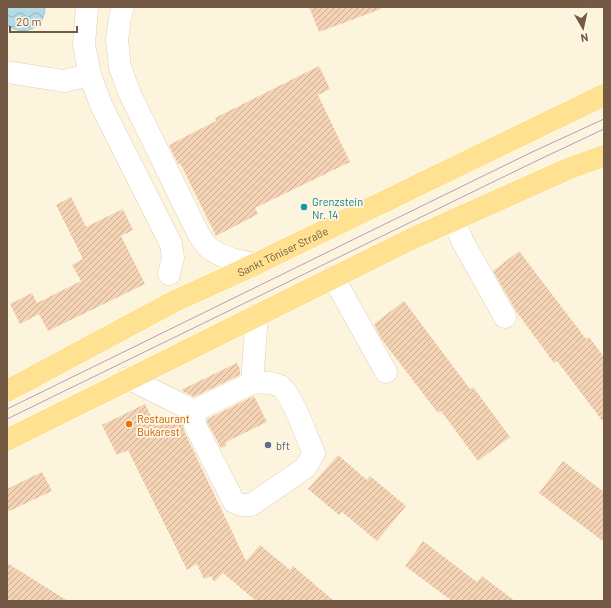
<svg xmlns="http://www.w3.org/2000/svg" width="611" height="608" viewBox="0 0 611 608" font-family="Barlow,sans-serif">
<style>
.water{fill:url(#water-waves);stroke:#97c8d9}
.building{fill:url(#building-hatch)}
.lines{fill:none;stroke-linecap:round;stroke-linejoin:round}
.minor-casing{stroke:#e1d0b9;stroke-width:23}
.major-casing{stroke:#fff;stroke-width:23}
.minor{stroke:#fff;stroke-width:22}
.major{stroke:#ffe192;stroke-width:22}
.tram{stroke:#b79dc5;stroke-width:1}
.culture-dot{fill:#0f9aa8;stroke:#fff7e4;stroke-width:1.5}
.food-dot{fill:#e8710a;stroke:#fff7e4;stroke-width:1.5}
.service-dot{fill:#5c6f8a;stroke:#fff7e4;stroke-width:1.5}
.labels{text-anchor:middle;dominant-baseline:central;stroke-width:3.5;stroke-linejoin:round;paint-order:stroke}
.culture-label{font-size:11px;fill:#0d838f;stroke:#fff7e4;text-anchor:start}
.street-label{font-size:11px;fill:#735a45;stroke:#fff7e4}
.food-label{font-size:11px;fill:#c56008;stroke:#fff7e4;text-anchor:start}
.service-label{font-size:11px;fill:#4e5e75;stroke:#fff7e4;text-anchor:start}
</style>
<defs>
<pattern id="water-waves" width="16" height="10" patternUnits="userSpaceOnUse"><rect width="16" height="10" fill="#b2dae7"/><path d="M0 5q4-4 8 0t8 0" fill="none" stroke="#95b4bd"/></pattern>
<pattern id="building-hatch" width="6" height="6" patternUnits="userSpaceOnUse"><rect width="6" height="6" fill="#f4d3b4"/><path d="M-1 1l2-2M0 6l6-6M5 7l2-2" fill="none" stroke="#caae94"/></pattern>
</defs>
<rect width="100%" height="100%" fill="#fdf4dd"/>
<path class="water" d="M7 7H45C45 29 23 37 7 25Z"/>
<g class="building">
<polygon points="309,7 381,7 381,9 319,32"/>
<polygon points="319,66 330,89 318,95 350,162 255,208 258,214 216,236 180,163 178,164 169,145 216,121 215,118"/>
<polygon points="71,197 86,227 123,209 133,230 121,236 145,284 48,331 39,314 20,324 10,304 32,293 37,303 81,281 72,265 83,259 56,205"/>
<polygon points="519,251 586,339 589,337 604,357 604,423 557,361 554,363 516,311 493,271"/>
<polygon points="404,301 470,389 473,387 510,437 478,461 441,411 438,413 382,340 374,324"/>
<polygon points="237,363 240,369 240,375 194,397 181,390"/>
<polygon points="254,396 267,422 226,442 226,446 221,448 207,422 207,419"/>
<polygon points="145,404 156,426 176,416 182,419 184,431 246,561 260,545 290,570 293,566 334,601 256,601 223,573 214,582 211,576 204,579 197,564 187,570 128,450 117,455 102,425"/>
<polygon points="338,455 367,480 370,476 406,506 377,541 342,512 339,515 308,489"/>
<polygon points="563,461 604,492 604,542 539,493"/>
<polygon points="42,472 52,491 7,512 7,489"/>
<polygon points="423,541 477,582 482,576 515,601 452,601 405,566"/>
<polygon points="7,563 68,601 7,601"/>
</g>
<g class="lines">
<g class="minor-casing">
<g id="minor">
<polyline points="87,7 84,45 90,75 101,105 171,244 173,257 169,274"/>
<path d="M123 7 120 18 117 40 120 67 129 92 197 231C200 236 204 243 208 247 221 258 240 262 257 264"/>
<polyline points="7,72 64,81 90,75"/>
<polyline points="453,220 464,244 505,317"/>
<polyline points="333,277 386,372"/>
<polyline points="128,378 194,411 252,383 257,315"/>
<path d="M194 411 195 425 234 502 241 505H251L305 468 314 453C308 440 291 392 280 386 271 382 261 382 252 383"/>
</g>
</g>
<g class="major-casing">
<g id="major">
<path id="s1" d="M7 391 175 301 241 271 604 95"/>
<polyline points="7,440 409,240 570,168 604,156"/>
</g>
</g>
<use href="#minor" class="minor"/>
<use href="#major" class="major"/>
<g class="tram">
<polyline points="7,409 530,153 604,119"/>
<polyline points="7,419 534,162 604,129"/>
</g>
</g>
<circle class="culture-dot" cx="304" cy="207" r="4"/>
<circle class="food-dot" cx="129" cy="424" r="4"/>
<circle class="service-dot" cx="268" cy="445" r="4"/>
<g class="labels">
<g class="culture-label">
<text x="312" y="201">Grenzstein<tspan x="312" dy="13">Nr. 14</tspan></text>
</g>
<g class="street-label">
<text stroke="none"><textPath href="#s1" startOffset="309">Sankt Töniser Straße</textPath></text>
</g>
<g class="food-label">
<text x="137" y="418">Restaurant<tspan x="137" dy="13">Bukarest</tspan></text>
</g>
<g class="service-label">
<text x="276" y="445">bft</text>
</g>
</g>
<rect width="611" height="608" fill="none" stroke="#735a45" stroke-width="16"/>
<g transform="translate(583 28) rotate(171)" stroke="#fff7e4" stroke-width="3" paint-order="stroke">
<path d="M0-3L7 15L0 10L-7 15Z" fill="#735a45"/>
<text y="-6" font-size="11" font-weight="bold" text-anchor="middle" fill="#735a45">N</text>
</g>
<path d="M10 26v6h67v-6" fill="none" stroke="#735a45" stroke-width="2"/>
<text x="16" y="26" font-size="12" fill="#735a45" stroke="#fff7e4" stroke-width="3" paint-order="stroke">20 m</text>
</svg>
